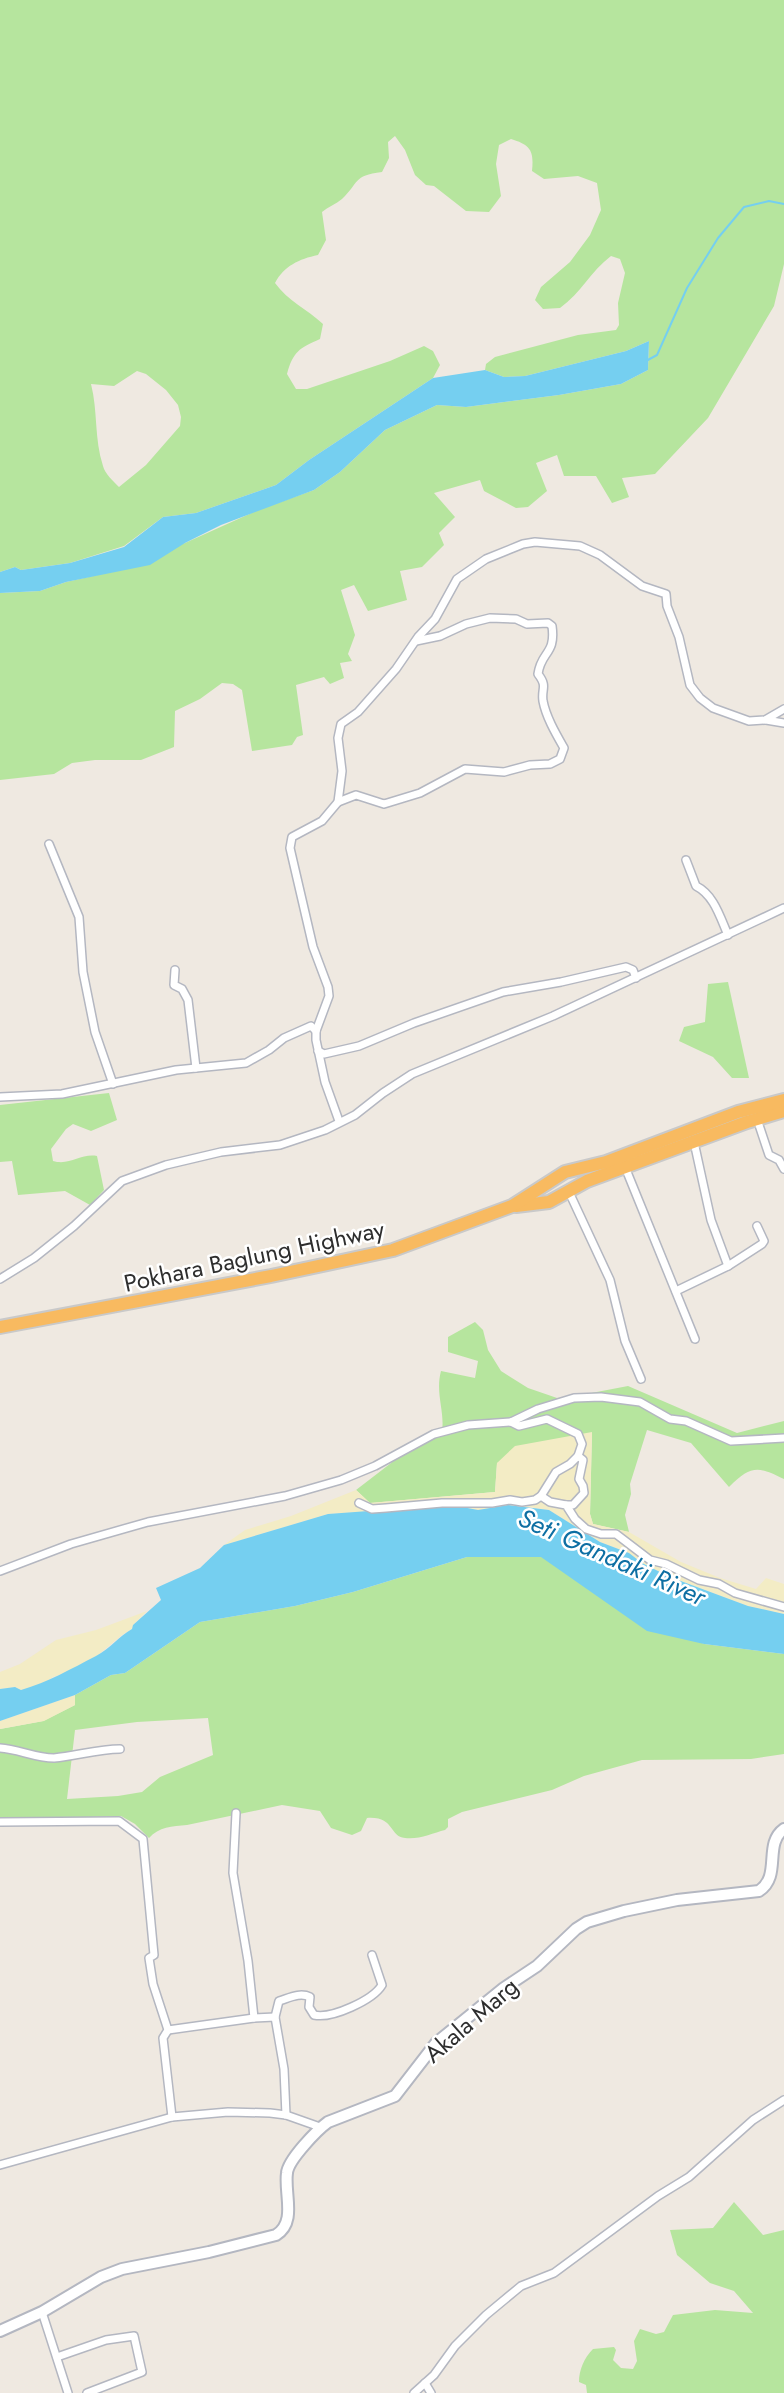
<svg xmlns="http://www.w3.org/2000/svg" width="784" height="2393" viewBox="0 0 784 2393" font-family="Jost,sans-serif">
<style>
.green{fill:#b6e59e;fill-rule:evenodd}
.sand{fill:#f3ecc5}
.water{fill:#75cff0}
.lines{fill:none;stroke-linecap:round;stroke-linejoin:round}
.stream{stroke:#75cff0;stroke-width:2}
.minor-casing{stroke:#b4b7c1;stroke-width:10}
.secondary-casing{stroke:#b4b7c1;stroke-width:14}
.trunk-casing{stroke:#c9c9c9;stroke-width:16}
.minor{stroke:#fff;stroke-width:7}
.secondary{stroke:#fff;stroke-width:10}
.trunk{stroke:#f8ba60;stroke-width:12}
.labels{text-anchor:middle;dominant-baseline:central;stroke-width:5;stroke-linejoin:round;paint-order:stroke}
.street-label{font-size:24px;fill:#2e2e2e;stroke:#fff}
.water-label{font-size:26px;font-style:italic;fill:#0d6fa3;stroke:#fff}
</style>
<rect width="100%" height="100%" fill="#efe9e1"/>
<g class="green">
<path d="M0 0H784V264L774 306 708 418 655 474 622 478 629 497 612 503 596 476H564L557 455 536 463 547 491 528 507 516 508 484 491 480 480 434 493 455 517 439 533 444 545 422 567 400 571 407 600 368 611 354 585 341 590 355 635 348 654 352 661 340 663 344 678 330 684 324 677 296 685 303 735 297 737 292 745 252 751 242 690 233 684 222 683 200 699 175 711 174 747 141 760H95L72 763 54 774 0 780V593L40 591 66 582 102 574 185 543 258 510 314 490 340 472 385 430 437 405 466 407 559 395 621 384 648 370 649 341 626 351 525 376 504 377 485 370 486 364 495 357 578 335 616 330 619 325 618 303 625 273 620 259 611 256C591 271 581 293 560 308L543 309 535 300 541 287 570 262 590 235 601 210 597 183 578 176 544 179 532 171C534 151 531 145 511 139L499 145 496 164 501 196 489 212 466 211 434 186 426 185 415 175 405 150 395 136 388 142 389 158 382 172C352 176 360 182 342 199 336 204 328 207 322 212L326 240 318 255C299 259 284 266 275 283 288 301 307 309 323 324L320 339C299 348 293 352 287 374L296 389H307L390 361 424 346 433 351 440 365 433 378 309 460 276 485 196 513 163 517 124 546 70 563 21 570 15 567 0 572ZM137 371 146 374 166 390 178 405 181 417 180 426 146 465 119 487C113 481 105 474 103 466 94 439 98 411 91 384L114 386Z"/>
<polygon points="728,982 749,1078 732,1078 713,1057 679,1041 684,1027 705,1022 708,984"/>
<path d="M109 1093 117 1120 91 1131 73 1124 66 1129 51 1149 53 1161C70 1166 81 1153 97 1156L104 1190 90 1205 65 1191 18 1195 12 1161 0 1162V1105Z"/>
<path d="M475 1322 483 1330 488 1350 501 1371 528 1388 560 1399 628 1386 737 1433 784 1421V1479C758 1466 751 1465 729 1487L691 1443 647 1430 630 1484 631 1494 625 1515 629 1532 593 1524 590 1514 592 1433 497 1463 495 1492 370 1503 356 1490 395 1460 442 1432C445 1411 435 1393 441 1371L475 1378 478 1361 448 1352V1337Z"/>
<path d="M540 1556 704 1644 784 1654V1754L751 1759 642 1760 584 1776 552 1790 462 1812 448 1819V1827L445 1830C433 1833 418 1840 405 1838 389 1837 395 1816 367 1818L361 1831 352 1835 331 1828 320 1811 282 1805 187 1825C172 1826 159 1827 149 1838L135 1824 121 1816 0 1820V1729L43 1721 75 1705V1695L111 1675 125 1673 200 1622 295 1606 353 1592 467 1557ZM208 1718 213 1755 160 1777 142 1792 118 1796 67 1799 75 1730 137 1722Z"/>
<path d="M734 2202 763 2235 784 2230V2393H587L586 2385 579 2382C579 2370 584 2358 593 2349L614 2347 616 2350 613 2360 621 2368 633 2369 637 2361 634 2341 640 2329 656 2334 664 2332 673 2315 715 2310 753 2313 734 2291 710 2283 677 2255 670 2230 713 2228Z"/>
</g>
<g class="sand">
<polygon points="592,1432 590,1514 593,1524 629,1532 681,1562 720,1578 756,1589 766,1578 784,1584 784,1614 748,1606 670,1577 642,1563 629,1553 600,1542 549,1510 515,1505 478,1510 457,1506 328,1514 224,1545 245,1530 291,1516 356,1490 370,1503 495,1492 497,1463 515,1446"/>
<polygon points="147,1611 133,1625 132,1629 122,1635 98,1655 66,1673 53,1677 44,1684 21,1690 15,1687 0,1689 0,1672 20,1664 56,1640 96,1630"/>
<polygon points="75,1695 75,1705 44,1721 0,1729 0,1721"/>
</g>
<g class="water">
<polygon points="649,341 648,370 621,384 559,395 466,407 437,405 385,430 340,472 314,490 221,525 185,543 150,565 66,582 40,591 0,593 0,572 15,567 21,570 70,563 124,547 163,517 196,513 276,485 309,460 433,378 485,370 504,377 525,376 626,351"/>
<path d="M508 1505 549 1510 600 1542 629 1553 642 1563 670 1577 748 1606 784 1614V1654L704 1644 647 1631 541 1557H467L353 1592 295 1606 200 1622 125 1673 111 1675 75 1695 0 1721V1689L15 1687 21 1690C48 1682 71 1669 96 1656 110 1649 119 1636 132 1629L133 1625 161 1600 156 1588 200 1568 224 1545 328 1514 423 1507 457 1506 478 1510Z"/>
</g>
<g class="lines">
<polyline class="stream" points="646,361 657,355 687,288 718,238 744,207 769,201 784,204"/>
<g class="minor-casing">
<g id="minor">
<polyline points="766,720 784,723"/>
<path d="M338 802 356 795 384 804 420 793 465 769 504 772 530 765 550 764 560 759 564 748C556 734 546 717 543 701 541 688 548 687 538 674 541 651 556 655 552 626L548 623 527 624 516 619 490 618 466 624 440 636 416 641"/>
<polyline points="49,844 79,917 83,972 95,1032 113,1084"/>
<path d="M686 860 696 886C714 895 720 917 728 935"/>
<polyline points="175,970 174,985 182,989 188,1000 196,1068"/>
<polyline points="318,1051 324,1054 359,1046 414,1023 503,992 561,982 626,967 633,970 636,978"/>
<polyline points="0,1097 62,1094 176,1070 246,1063 269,1050 284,1038 311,1026 316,1031"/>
<polyline points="757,1119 769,1155 779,1160 784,1169"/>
<polyline points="339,1121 325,1082 316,1040 316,1031 329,996 328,987 313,947 290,848 292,837 322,821 338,802 342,771 338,738 341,724 358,712 396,669 418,637 435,619 457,579 486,559 523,544 535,542 580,546 600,555 642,586 666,594 667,606 679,637 690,685 700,698 713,708 749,721 765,720 784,709"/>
<polyline points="694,1142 711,1220 728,1266"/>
<polyline points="625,1167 695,1339"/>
<polyline points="569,1192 610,1280 625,1341 641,1379"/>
<polyline points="0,1279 34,1258 74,1226 122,1181 166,1165 221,1152 280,1145 325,1130 355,1115 383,1093 412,1074 553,1016 784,908"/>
<polyline points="676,1291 728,1266 762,1244 764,1241 757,1226"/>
<polyline points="541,1496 550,1502 566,1505 575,1519 586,1529 601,1534 616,1534 650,1560 666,1564 699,1580 719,1584 735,1593 784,1607"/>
<polyline points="359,1503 372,1509 386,1508 442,1503 492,1503 510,1500 522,1502 535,1500 541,1496 556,1472 570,1464 578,1456 582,1444 578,1434 547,1419 519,1426 511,1422"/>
<polyline points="566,1505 573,1505 584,1493 583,1486 579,1479 583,1460 578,1456"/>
<polyline points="0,1571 71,1544 148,1522 285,1496 341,1480 375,1466 434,1434 468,1425 511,1422 538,1409 574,1398 601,1397 640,1402 670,1419 686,1421 731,1441 784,1438"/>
<path d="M0 1748C18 1749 35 1758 54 1758 76 1756 98 1749 120 1749"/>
<polyline points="236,1813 233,1873 248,1961 254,2018 275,2017 284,2069 286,2115"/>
<polyline points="0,1822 119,1821 143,1839 154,1955 149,1958 153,1984 168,2030 163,2038 172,2117"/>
<path d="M275 2017 279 2001C289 1998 300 1992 310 1997L309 2007 314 2015C332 2019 373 2000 382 1985L372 1955"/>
<polyline points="168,2030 254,2018"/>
<polyline points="0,2165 172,2117 228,2112 270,2113 286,2115 320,2127"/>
<polyline points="42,2312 68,2393"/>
<polyline points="57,2357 106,2340 134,2336 142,2372 87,2393"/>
<polyline points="425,2383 431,2393"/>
<polyline points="414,2393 434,2375 455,2346 486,2315 521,2286 554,2273 658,2196 689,2177 753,2120 784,2100"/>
</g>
</g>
<g class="secondary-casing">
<path id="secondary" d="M0 2331 42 2312 101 2277 122 2269 209 2252 276 2235C297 2222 284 2194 287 2173 288 2160 317 2130 328 2122L395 2096 436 2043 504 1988 537 1966 576 1929 587 1922 624 1911 677 1900 759 1891C782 1876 763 1844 784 1829"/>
</g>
<g class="trunk-casing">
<g id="trunk">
<polyline points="516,1206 549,1202 587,1181 747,1122 784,1111"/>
<polyline points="0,1327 271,1276 393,1250 512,1206 565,1172 606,1162 738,1112 784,1100"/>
</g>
</g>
<use href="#minor" class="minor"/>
<use href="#secondary" class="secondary"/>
<use href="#trunk" class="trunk"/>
</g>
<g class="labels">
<g class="street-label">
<text transform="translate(254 1256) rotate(-12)">Pokhara Baglung Highway</text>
<text transform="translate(471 2020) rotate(-41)">Akala Marg</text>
</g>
<g class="water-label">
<text transform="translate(612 1557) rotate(24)">Seti Gandaki River</text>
</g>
</g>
</svg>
